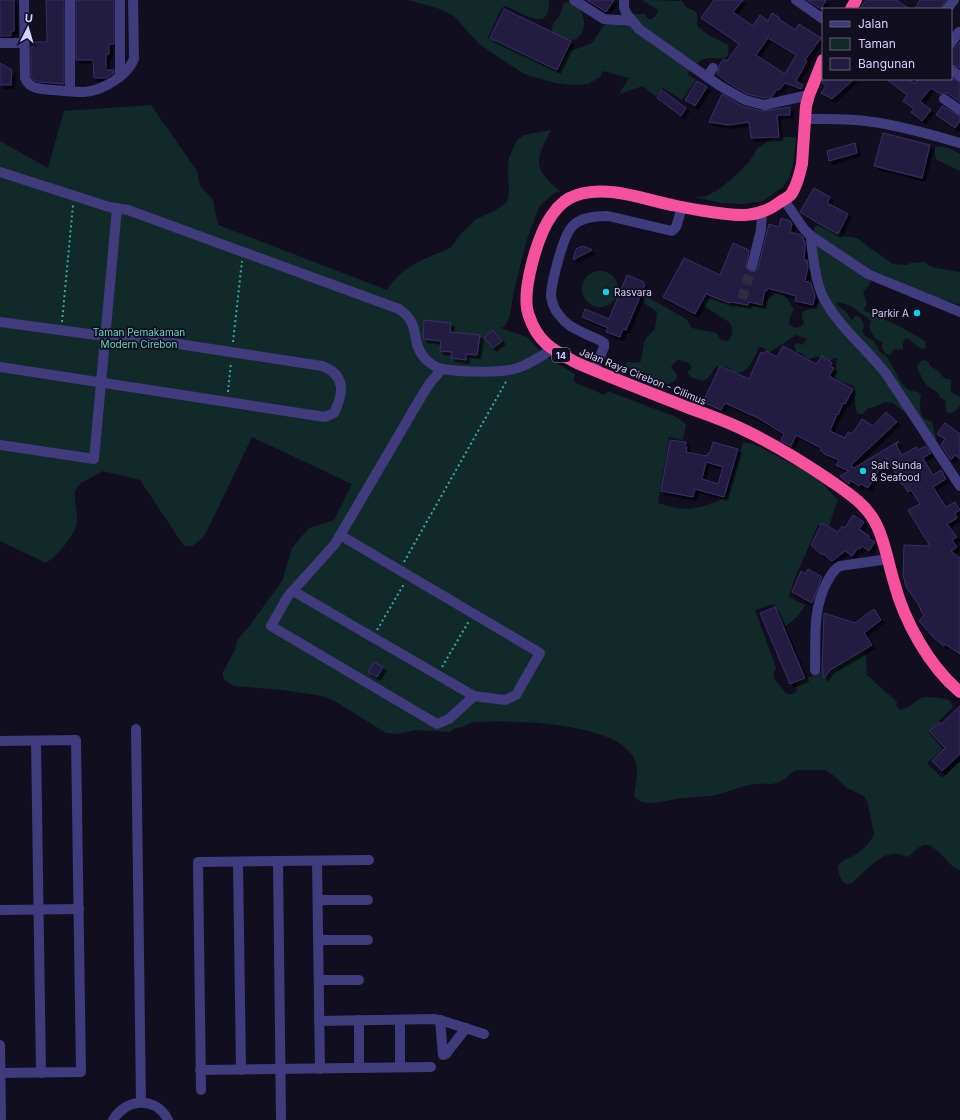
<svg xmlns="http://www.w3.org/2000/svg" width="960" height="1120" viewBox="0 0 960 1120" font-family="Inter,sans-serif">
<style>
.green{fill:#112a29}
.building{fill:#231b40;stroke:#3b2e6b;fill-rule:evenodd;filter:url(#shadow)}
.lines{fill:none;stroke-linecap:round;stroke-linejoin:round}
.minor-tunnel{stroke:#2e2b41;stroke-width:10;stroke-dasharray:10 5;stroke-linecap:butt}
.path{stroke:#34aca6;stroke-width:2;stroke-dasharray:2 3;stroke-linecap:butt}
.minor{stroke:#3f3b7d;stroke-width:10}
.highway{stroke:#f6519f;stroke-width:12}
.poi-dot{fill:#0cd3ec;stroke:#110e20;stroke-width:1.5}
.labels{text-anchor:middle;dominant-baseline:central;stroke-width:3.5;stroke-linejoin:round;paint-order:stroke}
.shield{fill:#110e20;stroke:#9a96bb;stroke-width:1}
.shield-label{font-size:9px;font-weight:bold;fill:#d5d0fd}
.poi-label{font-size:10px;fill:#d5d0fd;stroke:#110e20;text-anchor:start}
.park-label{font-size:10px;fill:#60d8bb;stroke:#110e20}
.street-label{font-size:10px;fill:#d5d0fd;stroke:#110e20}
</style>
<defs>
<filter id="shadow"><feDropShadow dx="3.5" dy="3.5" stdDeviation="0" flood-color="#0009"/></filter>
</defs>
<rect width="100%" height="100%" fill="#110e20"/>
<g class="green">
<path d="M408 0H549C551 35 522 12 505 6L501 9 488 38 558 71 568 52 592 43 604 25 611 21 624 27 628 24 633 14H645L648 19C654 20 656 15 658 10L642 0 682 1 687 8C700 11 697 15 697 26L707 34 728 45C732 68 713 53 702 60 696 63 692 69 687 74L696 80 682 100 663 88 656 97 643 86 619 94 629 78 603 71 600 77 588 84 572 85 555 83 524 74 479 44 454 16 440 9Z"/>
<path d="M565 2C581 1 589 23 581 34 580 35 578 38 577 39 573 41 569 38 565 40L553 35C550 22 556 23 560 14 562 10 562 6 565 2Z"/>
<path d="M151 105 197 171 200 186 213 200 218 225 387 290C404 264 424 260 450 248L453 245 458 237 476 219 494 211 506 203 508 199 509 190 508 171 509 158 517 140 524 135 551 130C536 159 531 168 560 191L553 194 539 207 526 242 514 291 510 316 504 327 500 328 527 337 546 357 575 374 574 382 605 395 608 391 676 417 686 424 683 440 669 437 658 503C688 513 699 509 727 497L743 442 753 444 766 450 807 472 821 482 838 500 828 528 818 525 795 578 789 597 805 605C800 615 793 621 784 627L774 604 755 610 776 668C774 671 773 674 774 678 775 680 778 683 780 686 785 693 789 698 797 691L796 684 863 650 866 656 867 675 897 702 896 706 900 710 908 707 921 698 925 697 940 698 949 700 953 707 928 732 943 749 927 763 942 778 960 761V870C948 868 937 842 923 845 917 847 913 854 907 857 903 856 899 853 894 854 878 854 864 873 852 883L847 884 843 882C832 863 841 862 855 855 863 850 871 842 874 834L868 804 864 796 847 788 833 775 825 770H797C789 773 785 781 777 783 769 785 763 783 755 784 740 786 726 793 711 796 702 797 692 797 683 798 669 799 644 810 634 796 635 783 640 771 634 758 616 722 510 720 475 722 468 722 464 729 455 728L449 732 415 730 396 734 386 733 338 703 325 697 316 695 283 690 234 686 226 681 223 677V672L234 652 238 639 247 629 282 581 292 548 309 528 334 520 352 484 252 437 205 535 193 546H184L140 480 103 471 81 483 75 491C74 501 78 512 77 523 75 535 57 556 46 563L0 541V141L48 168 64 111Z"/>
<polygon points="774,137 796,137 794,160 790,176 783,187 763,201 743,204 721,203 695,197 704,197 716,191 731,180 749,162 758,148"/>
<polygon points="940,146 949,148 960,154 960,171 937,160 935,156 935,147"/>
<polygon points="822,224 839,228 843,236 856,238 860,240 867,246 893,264 907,265 911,263 924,262 932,267 960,272 960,305 936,297 870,269 814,233 814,228 818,225"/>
<path d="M816 243 871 280V282L863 293 867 303 864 309 865 311 899 326 925 341 926 347 924 349C917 348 913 341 906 338L903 342V349L901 350 894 349 890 355 886 354 882 349V342L875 339 869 327 871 322 870 320 851 306 839 302 837 303V305L845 311 852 320 855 316 860 317 864 325 862 332 866 337 874 341 879 351 887 357 901 382 907 389 911 391 918 392 921 395C920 401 919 413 923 418 924 420 930 420 932 422L937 442 915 420 893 403 885 402 875 407 868 408 863 414H858C853 406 856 395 854 386 848 383 838 382 835 376L837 358H834L829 362 821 359 818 356 809 359C803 356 804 353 796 352L794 345 798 343 803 345 807 339 796 335 770 352H768L763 347H759C753 359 750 373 735 373 731 369 722 363 716 367 711 371 713 377 702 381L691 377 688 373V371L692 368C690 362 683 360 677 360L671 367 676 374 677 378C674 382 668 385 662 384 654 383 628 371 625 364L629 362 638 363 641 361 644 342 646 338 655 329 657 313C654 308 648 307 644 303L643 296H646L686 319 692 328 716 333 721 340 728 341C733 335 734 328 729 322L704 306 705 299 715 293 729 303 761 307C767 301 774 292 782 292L794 309 790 317 789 324C794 329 799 329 804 323L802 317V312L817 306 819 302Z"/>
<circle cx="600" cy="289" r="18"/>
<polygon points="923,360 928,361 930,366 938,371 944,378 951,380 951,392 960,397 960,406 954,412 947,413 946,411 945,400 941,398 937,392 929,387 924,382 917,367 919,363"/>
</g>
<g class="building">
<polygon points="0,0 14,0 14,31 11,31 11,36 0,36"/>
<polygon points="46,0 64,0 64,84 39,82 34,80 31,76 31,47 34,47 34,42 47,42"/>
<polygon points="76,0 114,0 114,44 109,44 109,54 106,54 106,70 114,70 114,73 106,78 94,78 93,60 76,60"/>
<polygon points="587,0 614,0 606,12"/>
<path d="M714 0H743L733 12 753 26 760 15 768 21 772 13 780 18 779 19 795 30 799 24 821 38 805 60 807 61 796 81 803 85 801 89 785 83 779 90 777 89 772 97 764 98 747 94 727 82 717 74 719 69V65L724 59 727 61 739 44 701 18ZM768 38 796 55 785 74 756 55Z"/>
<polygon points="807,0 826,0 821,9"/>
<polygon points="866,0 896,0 910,9 860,9"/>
<polygon points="920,0 946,0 941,9 915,9"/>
<polygon points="504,9 571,41 557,70 490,38"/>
<polygon points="960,42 960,68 951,64 951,49 956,47"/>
<polygon points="0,63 12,70 11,85 0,85"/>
<polygon points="951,78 960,82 960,102 947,93 944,93 940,94 931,88 920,101 931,110 922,121 911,112 914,109 903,101 907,95 886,79 908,79 915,84 918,79 951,79"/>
<polygon points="823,79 854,79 832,99 821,93 826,86 822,83"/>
<polygon points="697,81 707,87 695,106 685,100"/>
<polygon points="662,90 686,108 681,116 657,98"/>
<polygon points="722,94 742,106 762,111 790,107 790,115 777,115 779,137 751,138 749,122 728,125 709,122"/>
<polygon points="942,106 960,116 960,121 955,128 936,115"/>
<polygon points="883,133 930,145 922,178 874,166"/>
<polygon points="855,143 857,153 829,161 827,151"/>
<polygon points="814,188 830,197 827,203 848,214 838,234 816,222 800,212"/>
<polygon points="781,218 790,221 792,224 790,232 801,235 804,238 803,241 805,241 805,248 804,260 807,260 808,267 805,281 811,283 815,296 813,305 795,301 796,296 767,288 767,291 765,290 762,305 749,302 748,305 731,302 730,303 706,294 695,314 663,297 684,258 720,275 733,243 749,250 746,268 751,272 756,271 758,268 769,224 779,227"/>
<polygon points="583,246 592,250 573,260 576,249"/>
<polygon points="627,275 644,282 643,284 645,285 626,330 623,329 620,337 606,332 608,328 582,317 585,309 609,319"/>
<polygon points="424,320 451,323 450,332 480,335 477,355 466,354 466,360 451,358 452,352 440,351 441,341 423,339"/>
<polygon points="493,330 502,341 493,348 484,338"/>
<polygon points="783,346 816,364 822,356 832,363 830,366 834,368 829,376 853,389 845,404 843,403 838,415 837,414 830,431 845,438 848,432 852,434 862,419 873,426 886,412 897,422 851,465 854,468 899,441 896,445 902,455 916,447 918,450 926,446 931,453 923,458 933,475 941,470 946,479 933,487 946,507 955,502 960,510 955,513 957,518 947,524 957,537 952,540 957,547 951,551 960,558 960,654 945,644 944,646 934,638 919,621 924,615 920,610 921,609 918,606 919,605 906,587 903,575 904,545 930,546 908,510 920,504 911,490 908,492 903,484 902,485 887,458 868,488 861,484 859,486 850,480 849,484 840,476 849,471 836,465 839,460 824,454 824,453 820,450 821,448 796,435 791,446 781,441 784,434 758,418 725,403 721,410 703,402 720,366 749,379 761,352 764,354 766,351 777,357"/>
<polygon points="945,423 960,434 960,459 955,455 952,459 950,459 941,445 945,439 937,434"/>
<path d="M670 440 686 442 685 446 687 447 686 452 707 456 708 453H710L713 442 738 449 724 497 695 489 693 497 661 491ZM706 462 723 467 718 484 702 479Z"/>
<polygon points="853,515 864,522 859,529 869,536 868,538 875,542 869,551 862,546 860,549 858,548 852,556 845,551 832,561 823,554 822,555 811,545 822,523 838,532 842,526 845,528"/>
<polygon points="808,569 822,577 812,603 792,592 801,571 805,574"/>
<polygon points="775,607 805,678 790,684 760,613"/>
<polygon points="874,609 881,620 864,633 872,645 830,670 824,678 822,669 824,613 855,623"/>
<polygon points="374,662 383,667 377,677 368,672"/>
<polygon points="960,706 960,754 942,771 932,761 945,748 929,731 939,722 941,724"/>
</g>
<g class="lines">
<polyline class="minor-tunnel" points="742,299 752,266"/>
<g class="path">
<polyline points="62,322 73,205"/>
<polyline points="233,342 242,261"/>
<polyline points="228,392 231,362"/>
<polyline points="404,562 507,380"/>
<polyline points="377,630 404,584"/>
<polyline points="442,667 469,621"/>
</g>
<g class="minor">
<path d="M24 0 25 78C30 90 42 89 54 90 64 91 74 92 84 92 102 91 127 76 134 59L133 0"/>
<polyline points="70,0 70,91"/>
<polyline points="120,0 120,76"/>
<polyline points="574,0 604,19 631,21"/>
<polyline points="624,0 624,7 626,13 639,29 720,86 745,100 764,105 809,95"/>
<polyline points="796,0 823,19"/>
<polyline points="947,9 954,0"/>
<polyline points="0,43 24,43"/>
<polyline points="951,43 959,32"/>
<polyline points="951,70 960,76"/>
<polyline points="707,77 713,68"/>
<polyline points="944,99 960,110"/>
<path d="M806 119C828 119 851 118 873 122 903 126 932 135 960 143"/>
<path d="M0 172 109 207 128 210 399 309C422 325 410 340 423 356 427 362 436 368 443 369 458 372 500 373 514 369 527 366 540 357 552 349"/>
<polyline points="784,200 804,229 811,236 868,274 960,312"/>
<path d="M811 236C811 246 813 254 814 264 816 275 818 288 824 299 840 328 867 349 887 375L960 486"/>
<polyline points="752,266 761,230 762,212"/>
<path d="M0 322 96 335H120L322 366C346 375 344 393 334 413L325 417 0 367"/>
<polyline points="442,369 430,383 424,392 335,544 288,596 271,626 437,724 449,719 474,696"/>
<path d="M594 371 604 347V343C600 340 595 338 590 336 579 331 567 326 560 316 555 311 552 303 551 296 551 284 563 237 571 228 579 217 595 216 608 216L672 231 676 227 682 207"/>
<polyline points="0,445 94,459 117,208"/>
<polyline points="293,591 474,696 505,700 516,695 540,653 340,535"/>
<path d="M815 670C816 639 812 610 827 582 830 576 834 569 840 566L888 559"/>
<polyline points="136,729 141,1102"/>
<polyline points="0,741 76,740 81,1072 0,1073"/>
<polyline points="36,741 41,1073"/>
<polyline points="278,861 281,1120"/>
<polyline points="317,861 320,1069"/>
<polyline points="238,862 241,1070"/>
<polyline points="318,900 368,900"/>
<polyline points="0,910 79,909"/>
<polyline points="318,940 368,940"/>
<polyline points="319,980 359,980"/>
<polyline points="359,1020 359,1068"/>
<polyline points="400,1020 400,1067"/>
<polyline points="440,1020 443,1055 446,1054 466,1028"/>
<polyline points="319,1021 434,1019 440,1020 484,1034"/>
<polyline points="0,1045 1,1120"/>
<polyline points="200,1070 431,1067"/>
<polyline points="201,1090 198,862 369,860"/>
<path d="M113 1120C126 1098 156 1096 168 1120"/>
</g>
<g class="highway">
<polyline points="851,9 856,0"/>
<path d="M823 60 809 95 806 106 802 164C800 173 797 185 792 193 790 197 784 199 780 202 758 219 737 216 711 212 698 210 685 208 672 205 642 199 609 185 577 195 567 198 558 206 552 215 538 234 520 293 529 316 538 343 553 350 577 363 614 379 651 393 689 408 706 414 723 420 740 428 770 442 800 460 828 479 845 491 865 503 875 522 885 540 888 563 894 582 904 621 929 666 960 692"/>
</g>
</g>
<g class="poi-dot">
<circle cx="606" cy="292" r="4"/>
<circle cx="917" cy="313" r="4"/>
<circle cx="863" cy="471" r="4"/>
</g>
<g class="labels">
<rect class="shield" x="552" y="348" width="18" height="14" rx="3"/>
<g class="shield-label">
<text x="561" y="355">14</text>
</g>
<g class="poi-label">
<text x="614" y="292">Rasvara</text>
<text x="909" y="313" text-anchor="end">Parkir A</text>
<text x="871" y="465">Salt Sunda<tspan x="871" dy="12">&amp; Seafood</tspan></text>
</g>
<g class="park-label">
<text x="139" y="332">Taman Pemakaman<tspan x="139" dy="12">Modern Cirebon</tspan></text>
</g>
<g class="street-label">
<text transform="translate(643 376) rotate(22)">Jalan Raya Cirebon - Cilimus</text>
</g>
</g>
<rect x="822" y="8" width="130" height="72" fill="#110e20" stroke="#5f5c78"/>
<rect x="830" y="21" width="20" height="6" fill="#3f3b7d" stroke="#5f5c78"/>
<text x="858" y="28" font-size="12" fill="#d5d0fd">Jalan</text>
<rect x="830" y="38" width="20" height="12" fill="#112a29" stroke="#5f5c78"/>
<text x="858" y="48" font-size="12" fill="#d5d0fd">Taman</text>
<rect x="830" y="58" width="20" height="12" fill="#231b40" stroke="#5f5c78"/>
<text x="858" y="68" font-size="12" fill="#d5d0fd">Bangunan</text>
<g transform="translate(28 28) rotate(5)" stroke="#110e20" stroke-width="3" paint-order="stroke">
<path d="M0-3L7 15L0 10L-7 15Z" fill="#d5d0fd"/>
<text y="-6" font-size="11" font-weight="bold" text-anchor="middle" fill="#d5d0fd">U</text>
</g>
</svg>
